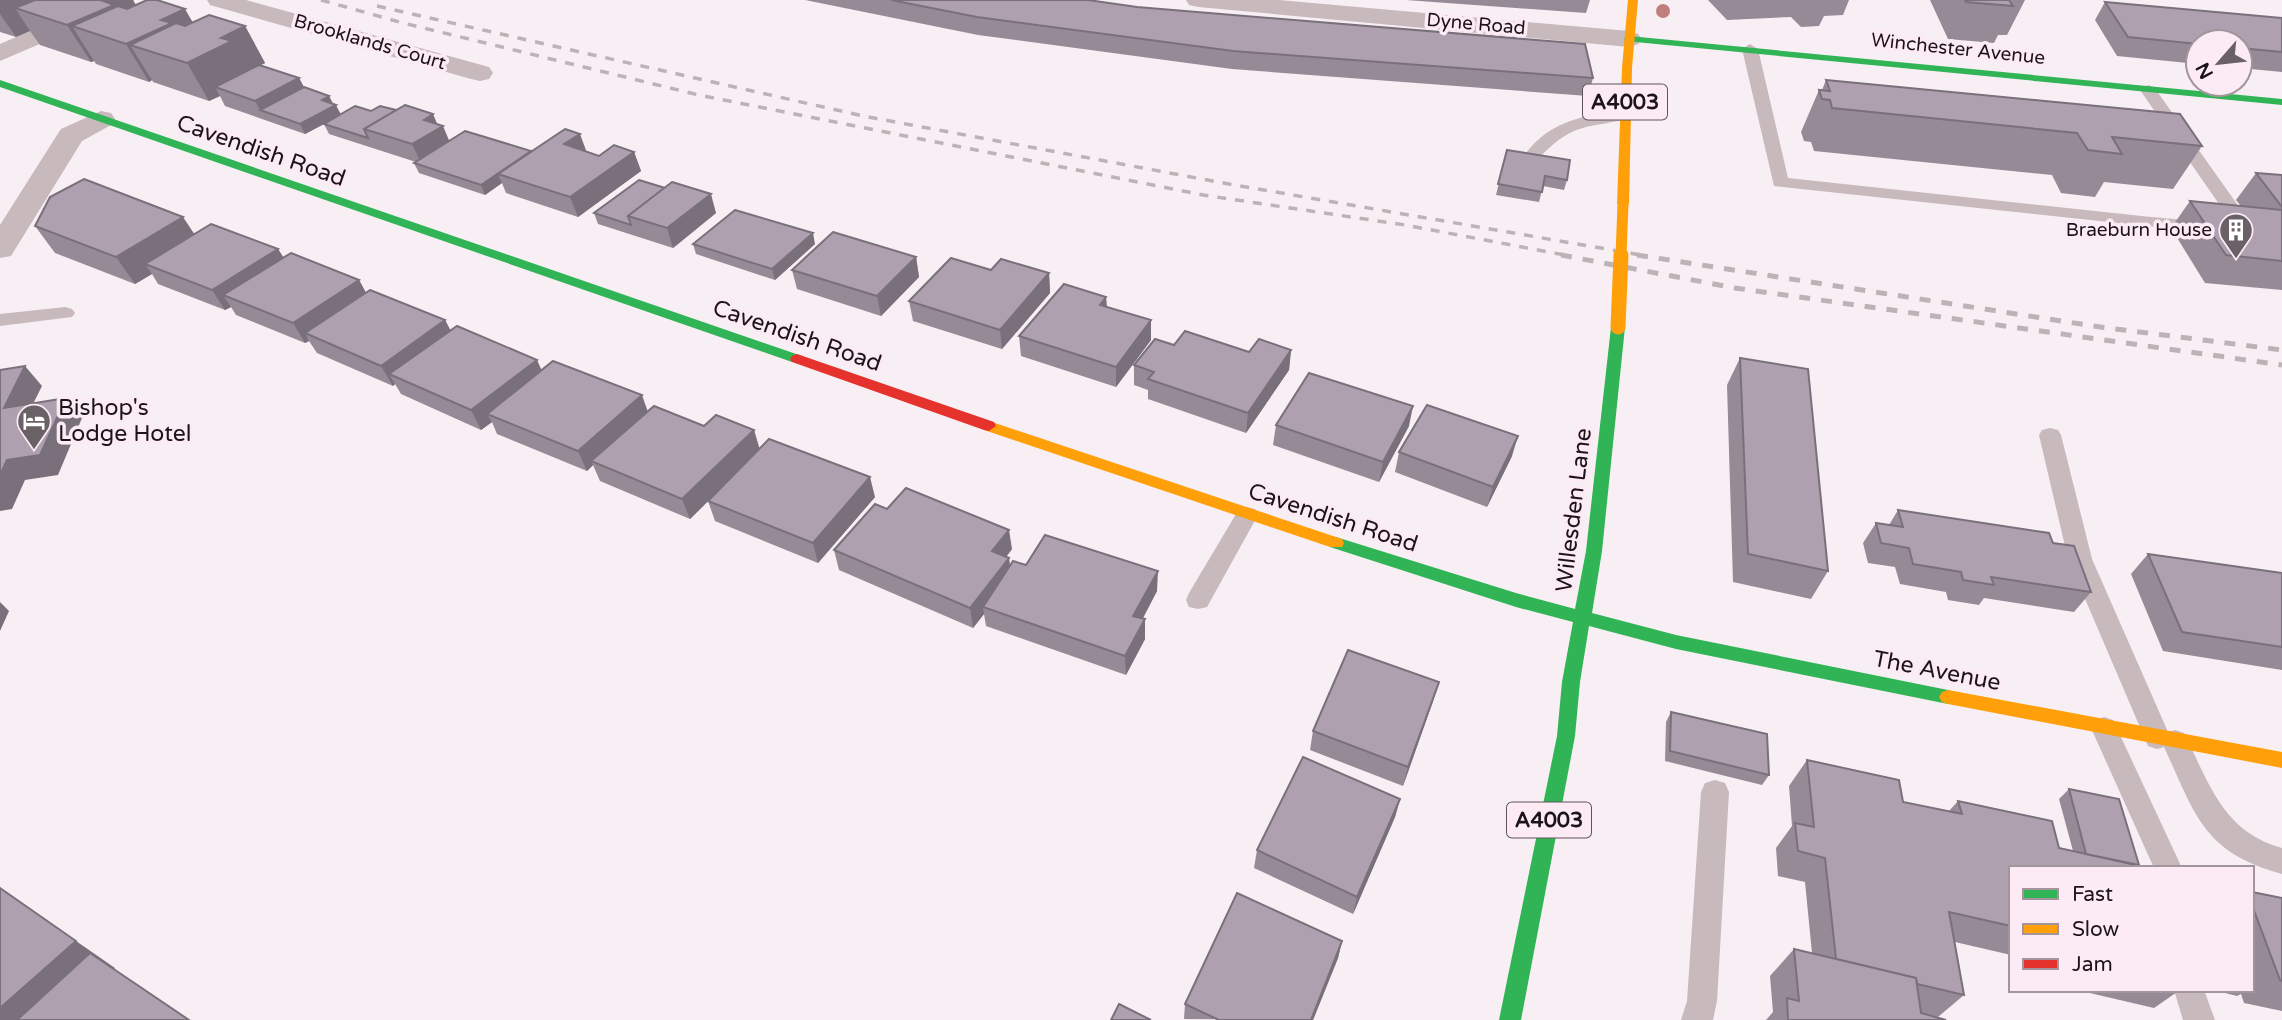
<svg xmlns="http://www.w3.org/2000/svg" width="2282" height="1020" viewBox="0 0 2282 1020" font-family="'Varela Round',sans-serif">
<style>
.lines{fill:none;stroke-linecap:round;stroke-linejoin:round}
.lane{fill:#c8b9bd;fill-rule:evenodd}
.street{fill:#c8b9bd;fill-rule:evenodd}
.fast{fill:#30b455;fill-rule:evenodd}
.slow{fill:#ff9f0a;fill-rule:evenodd}
.jam{fill:#e5322d;fill-rule:evenodd}
.rail-far1{stroke:#bdb3b7;stroke-width:3.5;stroke-dasharray:9 9;stroke-linecap:butt}
.rail{stroke:#bdb3b7;stroke-width:5;stroke-dasharray:11 11;stroke-linecap:butt}
.slow-bridge-far1{stroke:#ff9f0a;stroke-width:11}
.slow-bridge{stroke:#ff9f0a;stroke-width:15}
.tree{fill:#c07f7d}
.wall{fill:#968a97}
.shaded-wall{fill:#7a707b}
.building{fill:#afa0b0;stroke:#7a707b;stroke-width:2}
.labels{text-anchor:middle;dominant-baseline:central;stroke-width:7;stroke-linejoin:round;paint-order:stroke}
.far-street-label{font-size:19px;fill:#1d1419;stroke:#fcebf4}
.far-poi-label{font-size:19px;fill:#1d1419;stroke:#fcebf4;text-anchor:end}
.shield{fill:#fcebf4;stroke:#60545b;stroke-width:2}
.shield-label{font-size:21px;font-weight:bold;fill:#1d1419}
.street-label{font-size:23px;fill:#1d1419;stroke:#fcebf4}
.poi-label{font-size:23px;fill:#1d1419;stroke:#fcebf4;text-anchor:start}
</style>
<rect width="100%" height="100%" fill="#f8eff4"/>
<g class="lines">
<g class="lane">
<path d="M1750 44 1758 49 1788 178 2151 217C2172 218 2207 227 2219 204L2140 90 2148 85 2154 87 2237 204C2225 226 2207 229 2183 230L1774 186 1742 49Z"/>
<path d="M1625 110 1633 115 1631 118C1587 129 1575 121 1540 157H1528L1526 153C1551 120 1586 115 1625 110Z"/>
<polygon points="65,307 72,309 75,313 72,317 0,326 0,314"/>
<path d="M2050 428 2058 430 2061 435 2092 559 2168 732 2175 730 2184 733C2209 783 2223 832 2282 848V874C2203 852 2196 816 2164 747L2157 749 2148 746 2068 559 2039 435 2042 430Z"/>
<polygon points="1247,507 1255,509 1258,515 1207,607 1198,609 1189,607 1186,600 1189,593 1239,509"/>
<polygon points="2104,717 2113,720 2182,868 2154,868 2091,728 2095,720"/>
<polygon points="1715,780 1725,783 1729,792 1717,1001 1713,1020 1681,1020 1687,1001 1701,792 1705,783"/>
<polygon points="2174,990 2204,990 2215,1020 2183,1020"/>
</g>
<g class="street">
<polygon points="102,0 134,0 131,5 0,61 0,44"/>
<polygon points="207,0 246,0 489,67 493,73 489,79 480,81 471,79 210,5"/>
<polygon points="1186,0 1279,0 1629,31 1638,34 1642,39 1638,44 1629,47 1198,7 1189,5"/>
<polygon points="101,111 111,113 115,119 111,125 82,141 11,256 0,258 0,225 57,135 61,129"/>
</g>
<g class="fast">
<polygon points="1629,36 2282,99 2282,105 1625,41 1624,39"/>
<polygon points="0,80 802,356 804,359 802,362 792,362 0,87"/>
<polygon points="1618,323 1625,327 1602,551 1592,613 1676,635 1948,690 1954,692 1957,697 1954,702 1948,704 1676,649 1589,626 1580,682 1575,736 1521,1020 1499,1020 1557,736 1562,682 1573,622 1516,607 1330,547 1328,543 1330,539 1336,537 1516,593 1575,609 1586,551 1611,327"/>
</g>
<g class="slow">
<polygon points="1628,0 1638,0 1632,68 1629,204 1623,208 1617,204 1622,68"/>
<polygon points="989,421 1342,539 1344,543 1342,547 1330,547 984,430 982,426"/>
<polygon points="1948,690 2282,752 2282,768 1948,704 1942,702 1939,697 1942,692"/>
</g>
<polygon class="jam" points="797,354 994,422 996,426 989,431 984,430 792,362 790,359 792,356"/>
<g class="rail-far1">
<polyline points="321,0 403,23 699,95 1203,195 1405,225 1570,256"/>
<polyline points="377,6 863,116 1229,184 1647,256"/>
</g>
<g class="rail">
<polyline points="1561,255 1735,288 2282,365"/>
<polyline points="1637,255 2100,327 2282,350"/>
</g>
<polyline class="slow-bridge-far1" points="1621,256 1623,204"/>
<polyline class="slow-bridge" points="1618,327 1621,255"/>
</g>
<circle class="tree" cx="1663" cy="11" r="7"/>
<g class="wall">
<polygon points="0,0 136,5 193,23 245,26 265,63 261,65 299,78 304,87 329,96 333,104 341,114 371,111 437,124 449,141 531,151 586,152 599,156 634,152 641,171 578,217 506,193 502,183 485,195 419,173 414,163 416,162 329,134 324,124 305,134 225,106 220,96 209,101 153,82 152,80 149,82 96,64 94,61 91,62 40,45 30,31 16,37 0,32"/>
<polygon points="805,0 1088,0 1593,78 1588,96 1232,69 978,35"/>
<polygon points="1406,0 1590,0 1586,13"/>
<polygon points="1708,0 1849,0 1843,15 1824,16 1819,26 1801,27 1791,17 1727,20"/>
<polygon points="1930,0 2025,0 2007,35 1998,35 1994,43 1948,39"/>
<polygon points="2105,2 2282,18 2282,72 2240,68 2240,42 2198,42 2198,64 2117,56 2095,20"/>
<polygon points="1826,80 2202,146 2173,189 2104,182 2095,197 2061,193 2052,175 1814,151 1811,142 1804,141 1801,132 1819,90 1822,90"/>
<polygon points="1507,150 1567,180 1564,190 1543,186 1539,202 1496,195"/>
<polygon points="2256,173 2282,175 2282,290 2205,283 2171,228 2190,201 2241,206 2236,200"/>
<polygon points="594,213 716,213 673,248 598,224"/>
<polygon points="35,226 194,234 278,249 284,258 359,280 366,293 445,320 451,331 542,370 648,411 704,426 754,430 759,449 875,497 818,563 715,521 708,501 690,519 600,481 593,465 587,471 497,434 492,422 481,430 401,394 395,384 393,386 317,353 309,341 305,343 236,315 231,307 225,310 158,284 152,274 135,284 55,253"/>
<polygon points="693,244 815,244 775,280 696,254"/>
<polygon points="916,257 919,277 881,316 797,289 792,270"/>
<polygon points="991,270 1049,273 1050,293 1002,349 913,321 909,301"/>
<polygon points="1106,297 1107,307 1151,320 1151,340 1116,387 1021,356 1019,336"/>
<polygon points="1174,345 1249,352 1291,350 1289,370 1246,433 1148,399 1148,390 1134,385 1134,365"/>
<polygon points="1740,358 1828,571 1811,599 1733,582 1727,385"/>
<polygon points="1276,425 1409,426 1379,482 1273,445"/>
<polygon points="1399,452 1512,456 1487,507 1395,472"/>
<polygon points="887,509 1012,549 1006,557 1009,558 1010,566 1026,565 1157,591 1143,618 1145,619 1145,639 1126,675 986,626 984,614 973,628 839,570 834,550"/>
<polygon points="1898,510 2053,543 2091,592 2074,612 1984,598 1979,605 1948,600 1946,592 1900,584 1895,567 1868,563 1863,543 1876,523 1889,525"/>
<polygon points="2148,554 2282,573 2282,670 2163,651 2131,574"/>
<polygon points="1433,701 1403,786 1310,750 1313,731"/>
<polygon points="1671,712 1769,775 1762,785 1665,761 1666,722"/>
<polygon points="1807,760 1903,802 1949,811 1958,801 2059,848 2073,851 2059,799 2069,789 2139,865 2011,868 2011,955 1955,942 1964,995 1938,1017 1921,1013 1946,1020 1766,1020 1773,1012 1770,976 1794,949 1812,953 1805,882 1778,876 1776,848 1792,826 1789,786"/>
<polygon points="1400,799 1395,817 1353,914 1254,868 1257,850"/>
<polygon points="2252,892 2282,898 2282,1011 2244,1003 2241,994 2237,996 2213,990 2252,990"/>
<polygon points="1342,941 1338,958 1313,1020 1184,1019 1185,1004"/>
<polygon points="2077,990 2180,990 2154,1008"/>
</g>
<g class="shaded-wall">
<polygon points="0,0 72,0 15,8 30,31 16,37 0,14"/>
<polygon points="107,0 133,0 149,27 161,20 185,9 206,45 130,45 152,80 149,82 126,44 72,26 94,61 91,62 67,25"/>
<polygon points="245,26 265,63 215,87 220,96 209,101 187,63 221,38"/>
<polygon points="299,78 309,97 260,110 255,101"/>
<polygon points="329,96 334,106 322,100"/>
<polygon points="336,105 341,115 305,134 300,124"/>
<polygon points="433,114 439,128 443,126 451,145 421,163 412,144 424,120"/>
<polygon points="580,134 587,153 564,144"/>
<polygon points="531,151 498,174 502,183 485,195 481,185"/>
<polygon points="634,152 641,171 578,217 570,197"/>
<polygon points="711,194 716,213 673,248 667,228"/>
<polygon points="183,217 201,244 145,264 152,274 135,284 116,257"/>
<polygon points="813,233 815,244 775,280 772,269"/>
<polygon points="278,249 290,269 223,295 231,307 225,310 212,290"/>
<polygon points="916,257 919,277 881,316 877,296"/>
<polygon points="1049,273 1050,293 1002,349 1000,330"/>
<polygon points="359,280 370,300 305,333 309,341 305,343 293,323"/>
<polygon points="1106,297 1107,317 1100,305"/>
<polygon points="445,320 455,340 389,374 395,384 393,386 381,366"/>
<polygon points="1151,320 1151,340 1116,387 1116,367"/>
<polygon points="1291,350 1289,370 1246,433 1248,413"/>
<polygon points="537,360 546,380 487,414 492,422 481,430 471,410"/>
<polygon points="25,366 42,386 21,428 4,408"/>
<polygon points="642,395 649,415 591,461 593,465 587,471 578,451"/>
<polygon points="66,398 82,418 58,475 25,480 12,509 0,511 0,475 7,460"/>
<polygon points="1413,406 1409,426 1379,482 1383,462"/>
<polygon points="754,430 760,450 690,519 682,499"/>
<polygon points="1518,436 1512,456 1487,507 1493,487"/>
<polygon points="870,477 875,497 818,563 813,543"/>
<polygon points="1009,530 1012,549 995,571 992,551"/>
<polygon points="1009,558 1011,578 983,607 984,614 973,628 970,608"/>
<polygon points="1158,571 1157,591 1134,635 1133,616"/>
<polygon points="0,602 9,611 0,631"/>
<polygon points="1145,619 1145,639 1126,675 1125,656"/>
<polygon points="1439,682 1433,701 1403,786 1408,767"/>
<polygon points="1400,799 1395,817 1353,914 1357,897"/>
<polygon points="76,941 115,968 59,1020 0,1020 0,1008"/>
<polygon points="1342,941 1338,958 1313,1020 1311,1020"/>
</g>
<g class="building">
<polygon points="35,0 107,0 103,1 114,5 67,25 15,8"/>
<polygon points="147,0 157,0 185,9 161,20 172,23 126,44 72,26 118,6 127,9"/>
<polygon points="891,0 1088,0 1137,7 1585,44 1593,78 1233,51 977,17"/>
<polygon points="1965,0 2009,0 2013,6 1966,2"/>
<polygon points="2105,2 2282,18 2282,52 2240,48 2240,42 2198,42 2198,44 2128,37"/>
<polygon points="209,15 245,26 221,38 232,41 187,63 130,45 176,23 185,26"/>
<polygon points="259,65 299,78 255,101 215,87"/>
<polygon points="1826,80 2180,114 2202,146 2112,137 2122,154 2088,150 2077,133 1832,108 1830,100 1822,99 1819,90 1830,91"/>
<polygon points="304,87 329,96 322,100 336,105 300,124 260,110"/>
<polygon points="405,105 433,114 424,120 443,126 412,144 364,129"/>
<polygon points="355,106 371,111 380,106 396,110 364,129 368,138 324,124"/>
<polygon points="565,129 580,134 564,144 599,156 614,145 634,152 570,197 498,174"/>
<polygon points="465,131 531,151 481,185 414,163"/>
<polygon points="1507,150 1570,160 1567,180 1545,176 1542,192 1498,184"/>
<polygon points="2256,173 2282,175 2282,207"/>
<polygon points="84,179 183,217 116,257 35,226 50,197"/>
<polygon points="639,180 665,188 628,216 631,225 594,213"/>
<polygon points="672,182 711,194 667,228 628,216"/>
<polygon points="2190,201 2282,210 2282,261 2226,255"/>
<polygon points="735,210 813,233 772,269 693,244"/>
<polygon points="211,224 278,249 212,290 145,264"/>
<polygon points="833,232 916,257 877,296 792,270"/>
<polygon points="291,253 359,280 293,323 223,295"/>
<polygon points="951,258 991,270 1001,259 1049,273 1000,330 909,301"/>
<polygon points="1064,284 1106,297 1100,305 1151,320 1116,367 1019,336"/>
<polygon points="370,290 445,320 381,366 305,333"/>
<polygon points="457,326 537,360 471,410 389,374"/>
<polygon points="1185,331 1249,352 1259,339 1291,350 1248,413 1148,379 1154,372 1134,365 1155,339 1174,345"/>
<polygon points="1740,358 1808,369 1828,571 1748,554"/>
<polygon points="553,361 642,395 578,451 487,414"/>
<polygon points="25,366 4,408 66,398 40,455 7,460 0,475 0,370"/>
<polygon points="1309,373 1413,406 1383,462 1276,425"/>
<polygon points="1427,405 1518,436 1493,487 1399,452"/>
<polygon points="654,406 704,426 716,415 754,430 682,499 591,461"/>
<polygon points="769,439 870,477 813,543 708,501"/>
<polygon points="906,488 1009,530 992,551 1009,558 970,608 834,550 875,504 887,509"/>
<polygon points="1898,510 2049,533 2053,543 2074,546 2091,592 1991,577 1994,585 1963,580 1961,572 1913,564 1909,548 1881,543 1876,523 1903,527"/>
<polygon points="1045,535 1158,571 1133,616 1145,619 1125,656 983,607 1013,561 1026,565"/>
<polygon points="2148,554 2282,573 2282,647 2182,632"/>
<polygon points="1348,650 1439,682 1408,767 1313,731"/>
<polygon points="1671,712 1767,734 1769,775 1670,751"/>
<polygon points="1303,757 1400,799 1357,897 1257,850"/>
<polygon points="1807,760 1899,780 1903,802 1962,814 1958,801 2052,821 2059,848 2149,868 2011,868 2011,926 1949,912 1964,995 1917,984 1916,978 1836,959 1825,858 1798,851 1795,823 1814,827"/>
<polygon points="2069,789 2119,799 2139,865 2086,854"/>
<polygon points="0,888 76,941 0,1008"/>
<polygon points="2252,892 2282,898 2282,981 2280,980 2252,905"/>
<polygon points="1237,893 1342,941 1311,1020 1219,1020 1185,1004"/>
<polygon points="1794,949 1916,978 1921,1013 1946,1020 1788,1020 1787,998 1799,1001"/>
<polygon points="90,953 189,1020 17,1020"/>
<polygon points="1119,1004 1151,1020 1111,1020"/>
</g>
<defs>
<g id="building-pin" transform="scale(1.75)"><path d="M0 17L-7.5 6A9.5 9.5 0 1 1 7.5 6Z" fill="#6a6166" stroke="#fcebf4"/><path d="M-4-6H4V6H1V3H-1V6H-4ZM-2.5-4.3h1.7v1.8h-1.7ZM.8-4.3h1.7v1.8H.8ZM-2.5-1h1.7V.8h-1.7ZM.8-1h1.7V.8H.8Z" fill="#fff"/></g>
<g id="hotel-pin" transform="scale(1.75)"><path d="M0 17L-7.5 6A9.5 9.5 0 1 1 7.5 6Z" fill="#6a6166" stroke="#fcebf4"/><path d="M-6-4.5h1.5V1H6V5H4.5V3h-9V5H-6ZM-4 0a1.8 1.8 0 1 1 3.6 0ZM.5 0V-2.5h3Q6-2.5 6 0Z" fill="#fff"/></g>
</defs>
<g fill-rule="evenodd">
<use href="#building-pin" x="2236" y="230"/>
<use href="#hotel-pin" x="34" y="421"/>
</g>
<g class="labels">
<g class="far-street-label">
<text transform="translate(1476 24) rotate(5)">Dyne Road</text>
<text transform="translate(370 42) rotate(16)">Brooklands Court</text>
<text transform="translate(1958 49) rotate(6)">Winchester Avenue</text>
</g>
<g class="far-poi-label">
<text x="2212" y="230">Braeburn House</text>
</g>
<g class="shield">
<rect x="1583" y="84.5" width="84" height="35" rx="5"/>
<rect x="1507" y="802.5" width="84" height="35" rx="5"/>
</g>
<g class="shield-label">
<text x="1625" y="102">A4003</text>
<text x="1549" y="820">A4003</text>
</g>
<g class="street-label">
<text transform="translate(261 151) rotate(19)">Cavendish Road</text>
<text transform="translate(797 336) rotate(19)">Cavendish Road</text>
<text transform="translate(1574 510) rotate(-83)">Willesden Lane</text>
<text transform="translate(1333 518) rotate(18)">Cavendish Road</text>
<text transform="translate(1937 671) rotate(11)">The Avenue</text>
</g>
<g class="poi-label">
<text x="58" y="408">Bishop's<tspan x="58" dy="26">Lodge Hotel</tspan></text>
</g>
</g>
<rect x="2009" y="866" width="245" height="126" fill="#fcebf4" stroke="#a3959c" stroke-width="2"/>
<rect x="2023" y="889" width="35" height="10" fill="#30b455" stroke="#a3959c" stroke-width="2"/>
<text x="2072" y="901" font-size="21" fill="#1d1419">Fast</text>
<rect x="2023" y="924" width="35" height="10" fill="#ff9f0a" stroke="#a3959c" stroke-width="2"/>
<text x="2072" y="936" font-size="21" fill="#1d1419">Slow</text>
<rect x="2023" y="959" width="35" height="10" fill="#e5322d" stroke="#a3959c" stroke-width="2"/>
<text x="2072" y="971" font-size="21" fill="#1d1419">Jam</text>
<g transform="translate(2219 63) rotate(242)"><circle r="33" fill="#fcebf4" stroke="#a3959c" stroke-width="2"/>
<path d="M0-5L12 26L0 18L-12 26Z" fill="#6a6166"/>
<text y="-10" font-size="19" font-weight="bold" text-anchor="middle" fill="#1d1419">N</text>
</g>
</svg>
